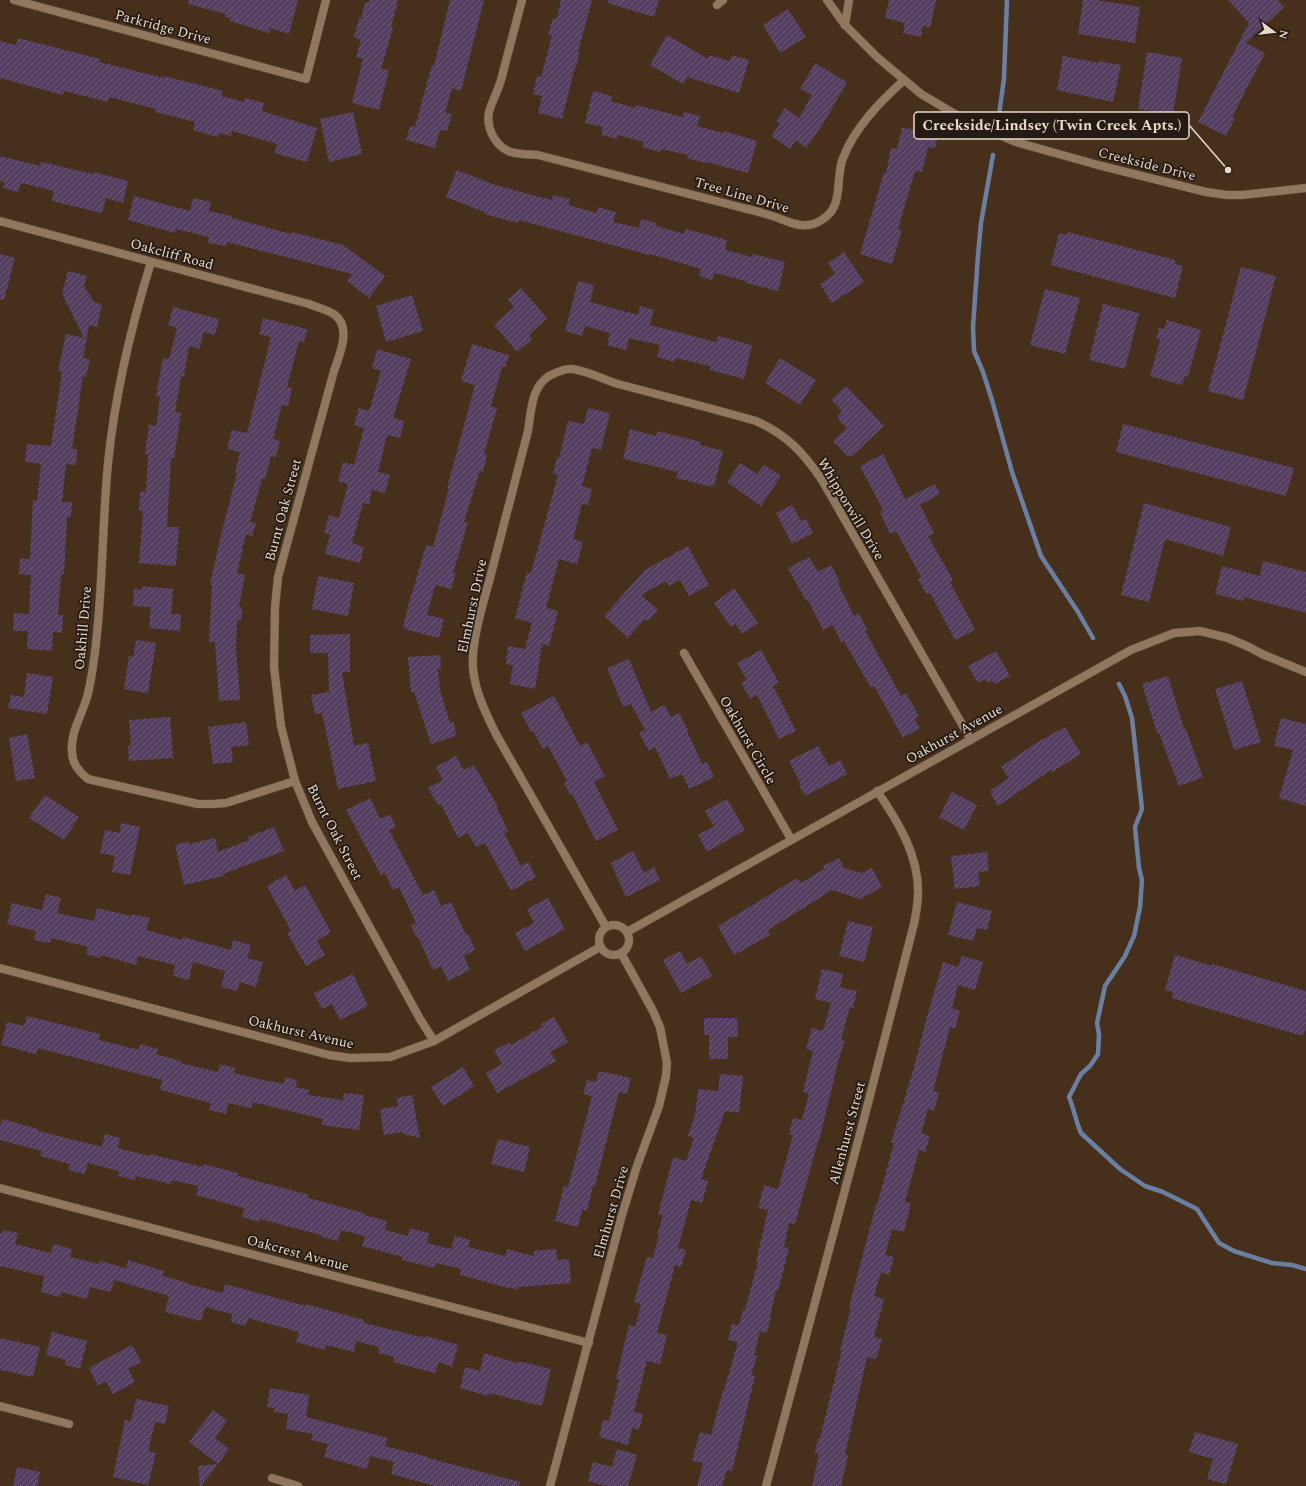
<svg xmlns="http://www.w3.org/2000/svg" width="1306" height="1486" viewBox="0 0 1306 1486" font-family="Spectral,serif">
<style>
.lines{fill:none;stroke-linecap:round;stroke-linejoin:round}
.stream{stroke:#6b7fa2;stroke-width:4.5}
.building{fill:url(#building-hatch)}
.minor-casing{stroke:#604e3b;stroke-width:9}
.tertiary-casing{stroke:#604e3b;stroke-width:9}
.minor{stroke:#90775f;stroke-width:8}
.tertiary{stroke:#90775f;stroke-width:8}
.labels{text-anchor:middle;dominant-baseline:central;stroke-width:3.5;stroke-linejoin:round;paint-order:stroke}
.street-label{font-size:14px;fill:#e7d9cc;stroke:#251b12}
.leader{fill:none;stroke:#e7d9cc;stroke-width:1.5}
.callout-dot{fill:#e7d9cc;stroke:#251b12;stroke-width:1.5}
.callout{fill:#251b12;stroke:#e7d9cc;stroke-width:1.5}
.callout-label{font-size:15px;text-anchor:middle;font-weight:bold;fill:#e7d9cc}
</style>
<defs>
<pattern id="building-hatch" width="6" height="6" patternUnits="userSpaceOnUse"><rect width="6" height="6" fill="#553f60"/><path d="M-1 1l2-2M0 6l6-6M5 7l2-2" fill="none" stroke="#6d5a76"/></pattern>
</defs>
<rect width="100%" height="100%" fill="#47301b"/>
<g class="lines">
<g class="stream">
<polyline points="999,115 1004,78 1007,0"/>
<polyline points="993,155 981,223 978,255 973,327 974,351 983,372 992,400 1012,472 1041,556 1078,612 1093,638"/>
<path d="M1119 684 1125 696 1132 718 1142 809 1135 827 1139 868 1142 880 1140 907 1134 936 1125 956 1105 986 1097 1023 1099 1034 1098 1054 1090 1066 1081 1074 1069 1097C1074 1109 1076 1122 1081 1133L1120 1169 1145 1186 1163 1192 1197 1209 1219 1243 1234 1251 1272 1263 1292 1265 1306 1269"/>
</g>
</g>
<g class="building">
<polygon points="189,0 298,0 289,34 270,28 269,33 230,21 231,18 225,17 226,14 188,4"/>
<polygon points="370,0 398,0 391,27 393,28 381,69 389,70 379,110 352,103 363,59 356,57 361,40 354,37 359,18 361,19 365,2 369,3"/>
<polygon points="450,0 484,0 461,91 452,88 445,113 452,114 447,131 440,130 435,148 406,140 410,126 415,127 432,65 434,66"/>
<polygon points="561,0 592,0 578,52 580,52 576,67 575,67 562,119 538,113 542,96 533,94 537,76 541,77 552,36 548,35 553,18 557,19"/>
<polygon points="608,0 659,0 654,17 608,3"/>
<polygon points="889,0 936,0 930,28 923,26 921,37 903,33 905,23 885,18"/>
<polygon points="1083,0 1096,0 1140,7 1135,43 1078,34"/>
<polygon points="1228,0 1277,0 1284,7 1246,43 1265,53 1232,117 1235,118 1226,136 1198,122 1249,23"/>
<polygon points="788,9 806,37 780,53 763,25"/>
<polygon points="667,35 708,59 709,55 730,61 732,55 749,60 739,93 687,77 683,84 650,65"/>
<polygon points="18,38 100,59 99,62 164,78 164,76 180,80 223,91 222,96 244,102 245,98 264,103 262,111 317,128 307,162 274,153 277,144 232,131 231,136 219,133 218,137 193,130 195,122 155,112 156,109 109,97 108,102 64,91 63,95 0,78 0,41 16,45"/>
<polygon points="1147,52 1182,58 1173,114 1138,109"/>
<polygon points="1063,56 1099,63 1099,61 1121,65 1113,102 1057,90"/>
<polygon points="815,63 847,82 823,124 806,148 796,140 790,149 771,136 780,124 776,121 785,108 799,118 812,95 800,89"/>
<polygon points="593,91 612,96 611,101 635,108 636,105 683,117 684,112 700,116 697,126 723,133 724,131 757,141 748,173 706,162 706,163 687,158 688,155 661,149 660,152 642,147 644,142 618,135 617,139 601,135 603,127 585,123"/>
<polygon points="353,112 362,154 329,162 320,119"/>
<polygon points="902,127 938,136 935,148 928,147 922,172 915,171 898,229 902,230 892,264 860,254 884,172 886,173 891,148 897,149"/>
<polygon points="0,156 40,166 41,162 93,174 93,172 128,181 123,203 106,198 102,213 52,201 54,191 21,183 18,192 3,188 4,182 0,181"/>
<polygon points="457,170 495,185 532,195 552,200 553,195 570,199 569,205 597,213 598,207 616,212 613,222 639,228 641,219 657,223 656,226 684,234 686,229 727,240 725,250 752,257 753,254 785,262 778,291 746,283 746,281 714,273 712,280 699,276 701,269 650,254 649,255 631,250 519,220 518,223 484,214 484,212 446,197"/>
<polygon points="134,196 190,211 193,198 211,202 209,211 232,216 232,218 291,234 292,232 343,245 385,276 369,298 347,281 352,274 227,242 226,246 208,243 209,237 176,229 175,233 128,220"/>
<polygon points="1068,232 1175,260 1175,264 1183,266 1175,298 1051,265 1059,233 1067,235"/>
<polygon points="844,252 864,282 832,303 820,284 835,274 828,263"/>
<polygon points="0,254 15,258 4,300 0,299"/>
<polygon points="1241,267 1276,276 1243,400 1208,391"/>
<polygon points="68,271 87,276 84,286 94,302 102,304 97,327 89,325 83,358 90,359 86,377 83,376 72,449 77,449 76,465 66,464 62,502 72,502 71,517 67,517 64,574 61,574 58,615 63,615 62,633 53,632 52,651 27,649 28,631 13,631 14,613 29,614 31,575 19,574 20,558 30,559 33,500 37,501 41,464 25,462 27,444 51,446 62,372 58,371 66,334 84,338 62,294"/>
<polygon points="578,281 594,285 590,302 638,315 640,306 654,310 650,325 716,342 718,336 752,345 744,379 710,370 710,366 676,358 675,362 657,357 660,345 629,338 626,350 607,345 610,333 585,326 582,336 565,331"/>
<polygon points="521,288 547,318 529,335 532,339 517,352 494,325 514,307 508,300"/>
<polygon points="1045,289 1080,298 1065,354 1030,345"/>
<polygon points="412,295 423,331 386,342 376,306"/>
<polygon points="1103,304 1139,313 1125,369 1089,360"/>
<polygon points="173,307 219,319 215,335 204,332 199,349 189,346 184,377 181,376 175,412 181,413 174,458 171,458 167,527 179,527 176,566 139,563 143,511 139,511 140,492 146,492 148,454 145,454 149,425 156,426 160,397 156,396 163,358 169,359 177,328 168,325"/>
<polygon points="263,318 307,329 304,342 299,341 287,387 292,388 288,406 282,405 273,439 280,441 276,457 271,456 265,479 262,479 250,522 256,523 252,536 246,534 237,573 245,575 239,607 242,607 241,620 237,620 236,649 240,700 219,701 215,642 209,642 212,586 210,585 220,539 237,473 235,472 240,452 227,449 232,430 247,433 271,337 259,334"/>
<polygon points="1167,320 1201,330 1188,377 1185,376 1182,385 1150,376 1160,340 1156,339 1159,328 1164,329"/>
<polygon points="472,344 509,355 505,367 502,367 491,406 497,408 484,454 487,454 483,472 480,471 464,522 468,523 453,573 456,573 451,589 435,585 427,615 444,619 439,638 404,629 405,627 403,627 411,594 412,594 426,545 433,547 449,488 447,488 475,385 461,381"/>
<polygon points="377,349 411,359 393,418 404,421 400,438 387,435 378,472 390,475 385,493 372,490 369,504 363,503 352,543 364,547 360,563 325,554 330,534 324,533 329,515 339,518 348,484 338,481 343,462 354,465 364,428 354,425 359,408 369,411 381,371 372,368"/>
<polygon points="780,358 816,380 800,405 765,383"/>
<polygon points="846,386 884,426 852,456 847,456 833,441 847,428 837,418 842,411 831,400"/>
<polygon points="588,408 610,413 601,450 592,448 582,486 592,489 588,505 582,504 573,539 583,542 577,564 559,559 546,608 558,611 549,646 542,644 535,689 510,684 513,665 506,664 508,646 525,649 532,623 515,618 527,572 531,573 558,475 553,474 557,457 559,458 568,421 584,424"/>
<polygon points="1123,424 1294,468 1286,496 1116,452"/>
<polygon points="630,429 656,436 658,431 701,442 700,445 723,451 714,486 708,486 676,478 678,472 623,459"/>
<polygon points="883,454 905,499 935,484 940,494 920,505 934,533 928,536 953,580 950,582 975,630 955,640 930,593 927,595 918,579 921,577 896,531 890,534 880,512 883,510 860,466"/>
<polygon points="740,463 757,474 764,465 781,476 761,506 727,482"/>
<polygon points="1144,503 1231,527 1223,556 1165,539 1149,602 1121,595"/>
<polygon points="792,505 801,521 806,519 813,533 792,544 776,513"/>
<polygon points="688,546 709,585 689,596 680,580 669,586 666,581 641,595 658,610 648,621 645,619 628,638 604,616 645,570"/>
<polygon points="809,557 818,572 831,565 840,582 838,583 854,616 859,613 867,630 865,631 901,696 906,693 919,716 914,719 920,728 903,738 874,686 871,688 844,641 841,642 833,625 823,630 808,600 806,601 788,568"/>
<polygon points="1263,561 1306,572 1306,613 1244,597 1243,601 1215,594 1222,566 1260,576"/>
<polygon points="318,576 354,583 348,616 312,609"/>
<polygon points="142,586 173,589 171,614 181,614 180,631 149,628 151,607 133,606 134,589 142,590"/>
<polygon points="734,588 758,623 742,634 736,624 731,627 714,603"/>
<polygon points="350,634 350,672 342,672 354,746 368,743 376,781 338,789 322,713 315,714 311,695 329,692 328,653 310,653 310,635"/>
<polygon points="136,640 156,643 148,693 124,689 129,656 133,657"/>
<polygon points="761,650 779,683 773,686 796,731 779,739 757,695 750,699 741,683 747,680 737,663"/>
<polygon points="996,651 1010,676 995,684 992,681 988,683 985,679 978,683 968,666"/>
<polygon points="440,655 441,669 438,669 440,690 450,723 454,722 456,736 431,744 414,692 411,692 408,657"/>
<polygon points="629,659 651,712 664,705 671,717 679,713 688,730 687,731 702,764 707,762 714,777 689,789 682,774 670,779 655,747 649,751 639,733 645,730 631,704 623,707 607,668"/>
<polygon points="27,673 53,677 47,714 8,708 11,695 24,697"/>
<polygon points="1168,676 1184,729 1186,729 1203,777 1179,786 1159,733 1157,733 1142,684"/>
<polygon points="1242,681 1261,742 1234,750 1215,689"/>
<polygon points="554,696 580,746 587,742 605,776 594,782 618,830 596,841 572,794 570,795 564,783 567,781 548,746 543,749 533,731 531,732 521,713"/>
<polygon points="170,717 173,758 129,761 128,746 131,746 129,720"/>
<polygon points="1281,718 1306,724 1306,806 1279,798 1293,750 1274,746"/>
<polygon points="246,722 249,745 231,747 233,762 213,764 208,727"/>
<polygon points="1065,727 1081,754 1052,772 1051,770 998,806 991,794 991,790 1009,778 1001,767 1036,743"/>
<polygon points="27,734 35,778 16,781 9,738"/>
<polygon points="818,746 829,766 840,760 847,774 805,796 799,785 801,784 789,761"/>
<polygon points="456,756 464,770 474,765 498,807 497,808 508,831 504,833 521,866 528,862 536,877 511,891 485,843 476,847 468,833 458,838 441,804 438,805 428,788 443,780 436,767"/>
<polygon points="952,792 977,805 964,830 939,817"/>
<polygon points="45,795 79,817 64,840 29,818"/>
<polygon points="370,798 380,819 390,814 396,827 389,830 423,895 434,890 441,906 451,902 466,935 468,934 475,950 464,956 470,970 448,981 441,966 433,970 418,937 417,938 411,926 416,923 399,887 393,890 385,873 381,875 346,810"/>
<polygon points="727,799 745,830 707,852 698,835 714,826 705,811"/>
<polygon points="121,823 140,827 130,875 112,872 115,856 100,853 105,830 120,833"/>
<polygon points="274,827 284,851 223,874 224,876 184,885 175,845 189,841 189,844 215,838 218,852 249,840 248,837"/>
<polygon points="633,851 644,873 654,867 660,880 626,897 611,863"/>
<polygon points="987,852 989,871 978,872 980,886 955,889 951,856"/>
<polygon points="839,858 844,868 862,873 872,868 882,887 860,899 832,890 768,930 770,935 734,955 718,926 797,878 801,883 824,869 823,866"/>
<polygon points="286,875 295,891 305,885 331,932 317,941 325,955 306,966 287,933 291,931 267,886"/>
<polygon points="46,894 61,898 57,913 94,921 97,908 131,916 132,914 150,918 146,930 182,940 183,937 231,950 233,940 251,945 247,958 263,962 256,987 240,982 237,991 221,987 225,971 193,962 189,980 173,976 175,965 138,956 136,965 101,955 100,958 86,954 88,947 51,938 50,943 34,940 36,931 7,924 12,903 42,910"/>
<polygon points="548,898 565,929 525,951 515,933 534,923 527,909"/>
<polygon points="957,902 992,911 987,930 977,928 973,941 948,935"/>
<polygon points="848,921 873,927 864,962 839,956"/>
<polygon points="680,951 687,964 701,956 712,976 681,993 663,960"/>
<polygon points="1175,955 1212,966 1212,964 1306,991 1306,1027 1303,1036 1172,998 1173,992 1165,990"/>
<polygon points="962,956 983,962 975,990 958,985 952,1008 960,1011 955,1029 950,1027 933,1091 939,1093 934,1111 928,1109 921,1133 930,1136 925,1152 919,1150 905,1202 911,1203 904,1232 892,1229 885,1255 894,1257 889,1275 881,1272 874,1296 884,1299 874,1337 882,1339 876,1359 867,1357 845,1454 848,1455 841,1486 812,1486 819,1454 815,1453 818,1438 820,1438 842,1350 840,1350 851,1308 849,1307 876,1205 877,1205 894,1143 891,1143 913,1071 926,1020 943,962 958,967"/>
<polygon points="822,969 843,974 840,987 857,991 853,1008 850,1007 841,1040 845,1041 839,1058 819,1141 818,1141 795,1224 789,1223 784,1247 789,1248 778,1291 776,1290 770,1316 771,1316 767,1333 760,1331 754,1355 757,1356 751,1375 755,1376 732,1471 727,1470 722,1486 697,1486 703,1463 692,1461 700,1432 711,1435 723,1390 724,1390 738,1342 728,1340 732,1324 739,1325 743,1310 745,1310 758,1262 756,1261 768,1210 758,1208 764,1185 778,1189 793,1135 789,1134 793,1118 802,1120 809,1094 803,1092 813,1051 806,1049 812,1028 823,1031 831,1003 815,999"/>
<polygon points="353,974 368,1006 340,1020 332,1004 322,1009 314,993"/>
<polygon points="27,1016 100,1034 99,1040 139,1050 140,1044 158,1049 156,1054 181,1061 180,1063 218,1072 220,1064 235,1068 234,1073 271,1082 271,1081 284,1084 285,1077 297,1080 296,1087 309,1090 308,1095 343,1100 344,1093 364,1095 359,1130 322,1125 323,1119 253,1102 251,1108 228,1103 226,1114 209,1110 211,1103 160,1090 162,1080 38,1048 36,1054 1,1045 7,1022 24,1026"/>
<polygon points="554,1017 568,1042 550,1052 556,1061 497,1093 486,1073 502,1064 494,1050 510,1042 511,1045 542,1027 541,1024"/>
<polygon points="704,1018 737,1018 738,1037 728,1037 728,1059 709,1059 709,1035 704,1035"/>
<polygon points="463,1067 474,1086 443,1106 431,1087"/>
<polygon points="599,1071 631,1078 627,1094 619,1092 595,1186 593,1186 587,1211 582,1210 578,1227 555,1221 564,1186 568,1187 592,1096 583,1094 587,1080 596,1082"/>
<polygon points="720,1074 743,1076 739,1113 725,1111 701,1179 708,1181 702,1203 691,1200 678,1248 686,1250 681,1267 675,1265 657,1333 667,1335 660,1364 647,1361 634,1412 643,1414 639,1430 632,1428 628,1445 599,1437 603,1420 609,1421 619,1379 616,1379 629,1325 635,1327 641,1304 634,1302 647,1257 653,1258 659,1235 657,1235 663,1215 658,1214 673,1157 686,1161 694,1138 688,1136 695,1115 698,1089 718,1091"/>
<polygon points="412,1095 420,1138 403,1134 403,1132 384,1135 380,1109 398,1106 396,1098"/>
<polygon points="2,1119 38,1129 38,1131 102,1147 105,1134 120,1138 118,1148 149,1156 150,1154 203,1167 203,1164 238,1173 238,1176 309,1195 308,1198 364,1213 364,1215 387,1221 385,1230 408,1236 410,1228 429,1233 427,1243 451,1249 455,1236 470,1240 468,1247 505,1256 507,1249 534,1256 534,1251 556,1249 557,1260 569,1259 571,1283 518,1287 517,1290 460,1275 461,1269 436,1263 435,1268 402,1260 403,1257 362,1246 365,1236 341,1230 338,1241 320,1236 321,1235 260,1219 260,1222 242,1217 244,1208 196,1195 198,1186 172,1180 171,1184 136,1176 135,1180 118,1176 119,1171 88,1163 85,1174 68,1170 70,1164 40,1156 42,1151 0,1140 0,1127"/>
<polygon points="498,1139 530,1147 524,1172 491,1164"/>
<polygon points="4,1230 18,1233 15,1244 51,1253 53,1244 72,1249 70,1257 99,1264 100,1261 126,1268 128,1260 164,1271 163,1276 188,1283 188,1284 223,1293 225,1284 306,1306 306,1304 364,1320 364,1323 426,1338 426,1336 458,1345 452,1367 439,1362 435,1373 393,1362 394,1357 378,1353 379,1347 356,1341 354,1352 326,1345 325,1350 296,1342 299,1332 248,1318 246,1326 231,1322 232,1314 205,1307 201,1321 165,1312 169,1296 114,1280 111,1292 90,1287 87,1299 61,1292 60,1297 41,1292 44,1276 0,1266 0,1233 2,1234"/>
<polygon points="52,1332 87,1341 80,1369 65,1365 66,1360 46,1355"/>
<polygon points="0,1338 40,1347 33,1377 0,1370"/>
<polygon points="132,1345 141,1362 128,1369 135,1382 113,1394 106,1381 98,1386 89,1368"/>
<polygon points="484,1353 517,1363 518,1361 551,1369 542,1406 489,1393 488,1396 460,1388 465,1367 480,1371"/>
<polygon points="270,1388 309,1395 306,1417 388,1438 385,1446 428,1457 428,1458 520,1482 519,1486 435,1486 391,1474 394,1462 370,1456 367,1469 324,1457 328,1444 311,1440 313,1434 286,1429 288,1414 274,1412 275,1408 267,1407"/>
<polygon points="136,1399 169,1406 165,1424 155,1422 148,1451 156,1453 148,1485 113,1477 125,1420 131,1421"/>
<polygon points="213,1410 227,1421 215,1438 229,1449 218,1464 189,1442"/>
<polygon points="1195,1432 1238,1444 1226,1484 1207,1479 1213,1459 1189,1452"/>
<polygon points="617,1449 637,1455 628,1486 606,1486 588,1481 593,1462 612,1467"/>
<polygon points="218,1464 201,1486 200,1486 198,1466"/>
<polygon points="17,1467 40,1472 37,1486 13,1486"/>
</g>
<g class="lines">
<g class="minor-casing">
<g id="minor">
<polyline points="14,0 306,79 326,0"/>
<path d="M522 0C515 27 508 54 501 80 498 91 492 101 489 112 486 127 494 144 508 151 517 155 529 154 538 155 607 173 675 190 743 208 753 210 763 213 772 216 783 219 796 227 807 225 815 225 825 219 830 213 842 199 836 175 843 158 855 127 880 102 904 80"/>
<polyline points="827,0 845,25 877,57 921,94 965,120 1016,142 1098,165 1206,192 1227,195 1242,195 1306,188"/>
<polyline points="717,5 723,0"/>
<polyline points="845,25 849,0"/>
<path d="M0 221 309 304C316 307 329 310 335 315 352 328 339 356 334 371L278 577 275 607 274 667 281 726 295 781 312 822 420 1019 434 1041"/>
<path d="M151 262C131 327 115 394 108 463 102 526 103 589 95 652 93 667 91 683 87 697 82 715 70 733 72 752 72 764 79 772 88 779L198 804H213L226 803 295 781"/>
<polyline points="684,653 791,839"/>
<path d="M606 927 497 736C486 714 475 692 473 668 471 641 483 604 490 578 503 529 515 480 528 431 531 413 531 387 549 376 555 373 564 368 572 369 588 371 602 379 618 384 664 396 710 408 756 421 787 435 803 452 822 480L971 740"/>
<polyline points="0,1188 589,1343"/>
<polyline points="0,1406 69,1424"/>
<polyline points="272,1478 298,1486"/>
<polyline points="550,1486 622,1215 637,1166 659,1106 666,1076 667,1063 660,1027 653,1011 621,953"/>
<path d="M766 1486 865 1115 914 924C916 914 918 903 918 893 919 856 898 821 877 791"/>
</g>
</g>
<g class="tertiary-casing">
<g id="tertiary">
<circle cx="614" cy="940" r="15"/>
<polyline points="627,932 1131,650 1174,633 1200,631 1228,638 1249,647 1262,654 1306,672"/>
<polyline points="0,968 329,1055 350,1058 390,1057 434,1041 600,947"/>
</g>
</g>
<use href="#minor" class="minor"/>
<use href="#tertiary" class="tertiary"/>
</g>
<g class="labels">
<g class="street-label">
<text transform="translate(163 27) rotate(15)">Parkridge Drive</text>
<text transform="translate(1147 164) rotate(14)">Creekside Drive</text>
<text transform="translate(742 195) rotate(16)">Tree Line Drive</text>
<text transform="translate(172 254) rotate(15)">Oakcliff Road</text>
<text transform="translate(851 509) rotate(59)">Whipporwill Drive</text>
<text transform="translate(283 510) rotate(-75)">Burnt Oak Street</text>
<text transform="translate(472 606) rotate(-78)">Elmhurst Drive</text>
<text transform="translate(83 628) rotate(-85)">Oakhill Drive</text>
<text transform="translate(954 734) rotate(-29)">Oakhurst Avenue</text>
<text transform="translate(748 740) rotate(60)">Oakhurst Circle</text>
<text transform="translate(335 832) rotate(63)">Burnt Oak Street</text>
<text transform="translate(301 1032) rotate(13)">Oakhurst Avenue</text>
<text transform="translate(847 1133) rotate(-75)">Allenhurst Street</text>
<text transform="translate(611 1212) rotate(-74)">Elmhurst Drive</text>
<text transform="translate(298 1253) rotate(15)">Oakcrest Avenue</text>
</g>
</g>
<path class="leader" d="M1228 170L1189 125"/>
<circle class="callout-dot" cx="1228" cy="170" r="4"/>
<rect class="callout" x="914" y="112" width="275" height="27" rx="4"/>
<g class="callout-label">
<text x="1052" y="130">Creekside/Lindsey (Twin Creek Apts.)</text>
</g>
<g transform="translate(1274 32) rotate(105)" stroke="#251b12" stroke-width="3" paint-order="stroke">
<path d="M0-3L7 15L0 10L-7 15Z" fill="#e7d9cc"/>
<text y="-6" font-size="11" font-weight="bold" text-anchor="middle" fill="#e7d9cc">N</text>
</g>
</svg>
